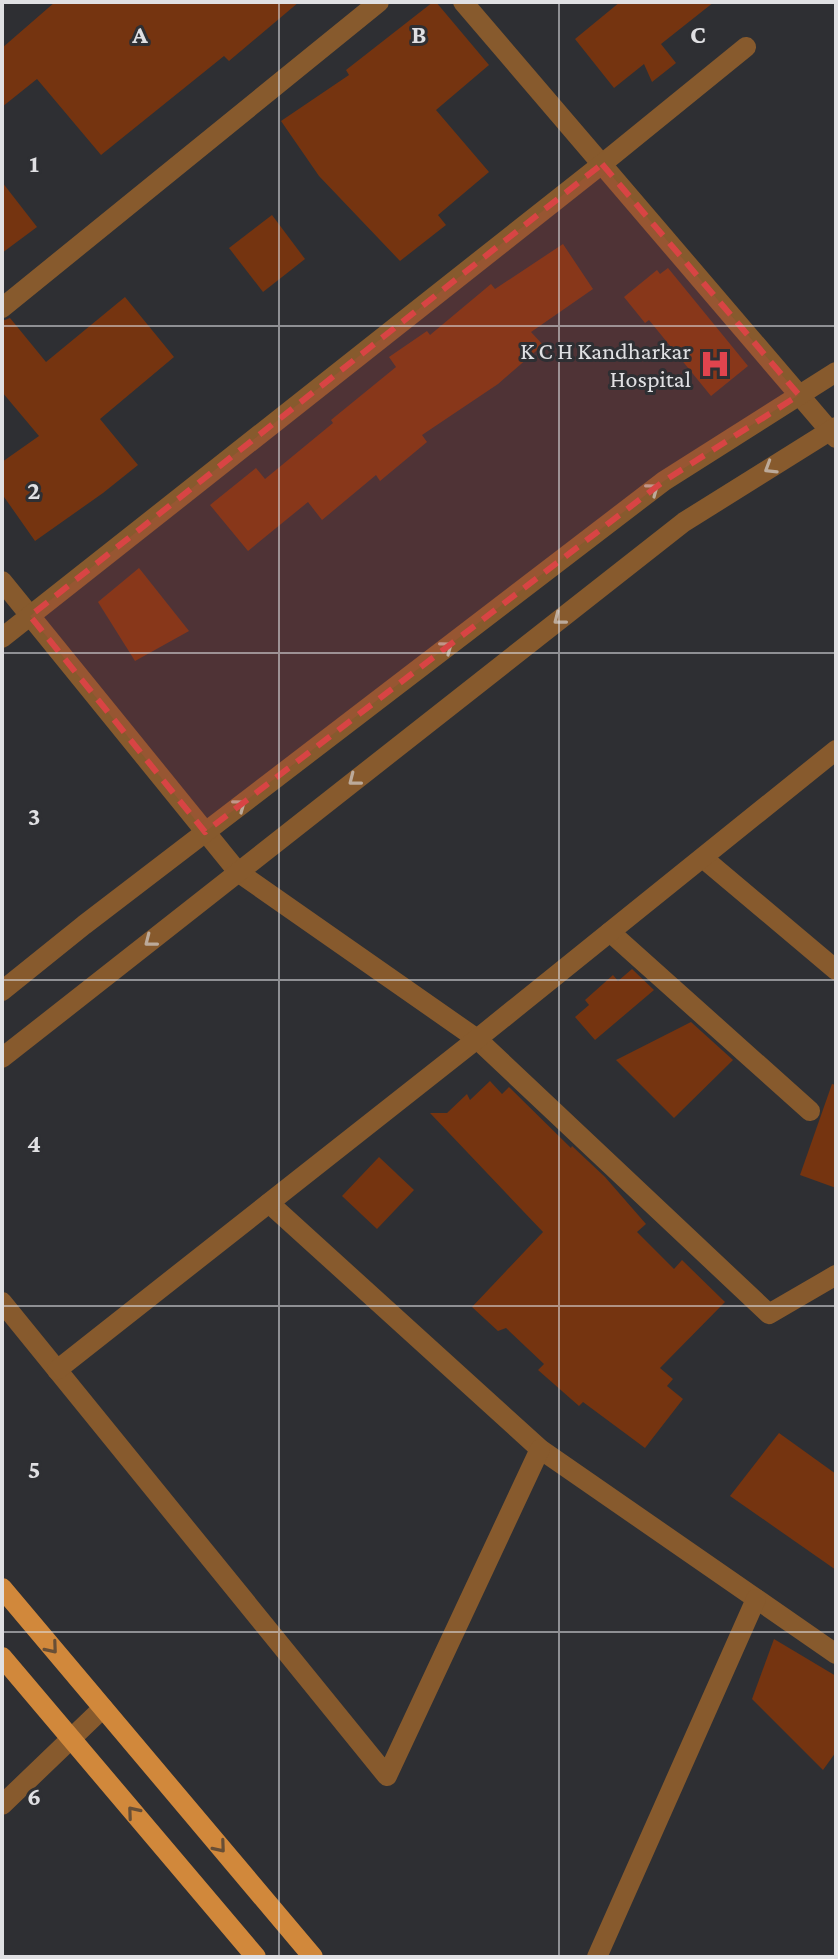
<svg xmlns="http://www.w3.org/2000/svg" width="838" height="1959" viewBox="0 0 838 1959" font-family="'Crimson Pro',serif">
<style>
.building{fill:#753410}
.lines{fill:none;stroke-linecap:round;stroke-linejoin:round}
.minor{stroke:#875a2d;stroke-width:20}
.major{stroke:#d1883b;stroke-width:20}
.oneway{stroke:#bcaa9a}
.oneway2{stroke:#674e36}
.marked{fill:#d84444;fill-opacity:0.2;stroke:#d84444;stroke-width:6;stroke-dasharray:16 10;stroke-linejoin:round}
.grid{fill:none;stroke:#e0e0e3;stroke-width:2;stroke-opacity:0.55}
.labels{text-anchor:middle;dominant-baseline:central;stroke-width:6;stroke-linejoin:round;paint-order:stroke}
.poi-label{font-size:24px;fill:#e0e0e3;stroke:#2e2f33;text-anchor:end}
.grid-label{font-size:26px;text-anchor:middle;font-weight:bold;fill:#e0e0e3;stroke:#2e2f33;stroke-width:6;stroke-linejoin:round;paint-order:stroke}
</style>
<rect width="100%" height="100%" fill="#2e2f33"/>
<g class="building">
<polygon points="55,2 299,2 229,61 224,56 101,155 37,79 2,107 2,48"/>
<polygon points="433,2 436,2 489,65 436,110 489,172 438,215 446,225 400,261 319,176 281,121 349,75 346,70"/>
<polygon points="620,2 714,2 661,44 676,63 652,82 644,64 614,88 575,39"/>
<polygon points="2,182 37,227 2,253"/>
<polygon points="272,215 305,259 263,292 229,248"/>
<polygon points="563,244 593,289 531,332 543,345 498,384 422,435 427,442 380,481 376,475 322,520 308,502 248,551 210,505 256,468 265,479 333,423 331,420 396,367 389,357 427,331 430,335 491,284 495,289"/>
<polygon points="668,268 748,366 711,396 649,320 645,323 624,297 657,270 660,274"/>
<polygon points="125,297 174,357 100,419 138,465 103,493 35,541 2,494 2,462 39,436 2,392 2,321 10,318 46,362"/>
<polygon points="139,568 189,631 135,661 98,602"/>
<polygon points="632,969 654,990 595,1040 575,1017 589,1005 585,1000 613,975 618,981"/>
<polygon points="691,1022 733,1060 674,1118 616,1060"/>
<polygon points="490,1081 502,1094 509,1087 571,1148 572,1146 605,1177 646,1224 637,1232 674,1269 682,1260 725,1302 660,1368 673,1379 667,1386 683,1399 645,1448 583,1402 579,1406 538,1370 544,1364 506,1328 498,1331 472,1307 543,1232 430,1113 447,1113 467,1094 470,1100"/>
<polygon points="832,1084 836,1085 836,1188 800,1175"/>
<polygon points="379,1157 414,1190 377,1229 342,1196"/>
<polygon points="779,1433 836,1474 836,1570 730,1496"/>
<polygon points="774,1639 836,1676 836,1752 823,1770 752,1699"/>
</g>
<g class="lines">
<g class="minor">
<polyline points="463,2 836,438"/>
<polyline points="2,308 379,2"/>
<polyline points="2,581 238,872 477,1039 769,1314 836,1275"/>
<polyline points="2,638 602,164 746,47"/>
<polyline points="703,858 836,970"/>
<polyline points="610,932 810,1111"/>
<polyline points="2,991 84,925 664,481 836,372"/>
<polyline points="2,1058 684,522 836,427"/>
<polyline points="269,1203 540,1449 836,1654"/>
<polyline points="2,1302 387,1776 540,1449"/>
<polyline points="57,1370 477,1039 836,750"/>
<polyline points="2,1805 103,1708"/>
<polyline points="597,1957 756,1599"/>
</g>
<g class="major">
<polyline points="2,1588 313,1957"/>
<polyline points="2,1657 256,1957"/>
</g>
</g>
<defs><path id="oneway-chevron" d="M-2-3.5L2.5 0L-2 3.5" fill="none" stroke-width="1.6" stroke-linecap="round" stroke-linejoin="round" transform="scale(2)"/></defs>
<g class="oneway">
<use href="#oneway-chevron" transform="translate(770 468) rotate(148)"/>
<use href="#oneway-chevron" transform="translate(653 489) rotate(-37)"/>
<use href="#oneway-chevron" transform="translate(559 619) rotate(142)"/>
<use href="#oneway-chevron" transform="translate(447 647) rotate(-37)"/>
<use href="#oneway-chevron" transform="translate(354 780) rotate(142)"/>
<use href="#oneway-chevron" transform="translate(240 805) rotate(-37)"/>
<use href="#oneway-chevron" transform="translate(150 941) rotate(142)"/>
</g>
<g class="oneway2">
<use href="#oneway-chevron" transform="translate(52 1648) rotate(50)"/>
<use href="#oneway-chevron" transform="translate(133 1812) rotate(-130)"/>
<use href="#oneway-chevron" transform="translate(220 1847) rotate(50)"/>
</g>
<path class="marked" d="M602 164 799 395 664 481 205 832 30 616Z"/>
<path class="grid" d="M279 2V1957M559 2V1957M2 326H836M2 653H836M2 980H836M2 1306H836M2 1632H836"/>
<defs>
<g id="hospital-bare" transform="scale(2.4)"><path d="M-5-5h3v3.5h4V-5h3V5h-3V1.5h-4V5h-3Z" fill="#e0444e" stroke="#2e2f33" stroke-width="2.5" paint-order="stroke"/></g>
</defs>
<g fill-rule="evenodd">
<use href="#hospital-bare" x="715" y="364"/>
</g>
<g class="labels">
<g class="poi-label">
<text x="691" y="350">K C H Kandharkar<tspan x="691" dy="28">Hospital</tspan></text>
</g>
</g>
<g class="grid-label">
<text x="140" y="43">A</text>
<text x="419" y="43">B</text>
<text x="698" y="43">C</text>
<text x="34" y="172">1</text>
<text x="34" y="499">2</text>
<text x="34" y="825">3</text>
<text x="34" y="1152">4</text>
<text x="34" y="1478">5</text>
<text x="34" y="1805">6</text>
</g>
<rect width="838" height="1959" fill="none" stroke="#e0e0e3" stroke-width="8"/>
</svg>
